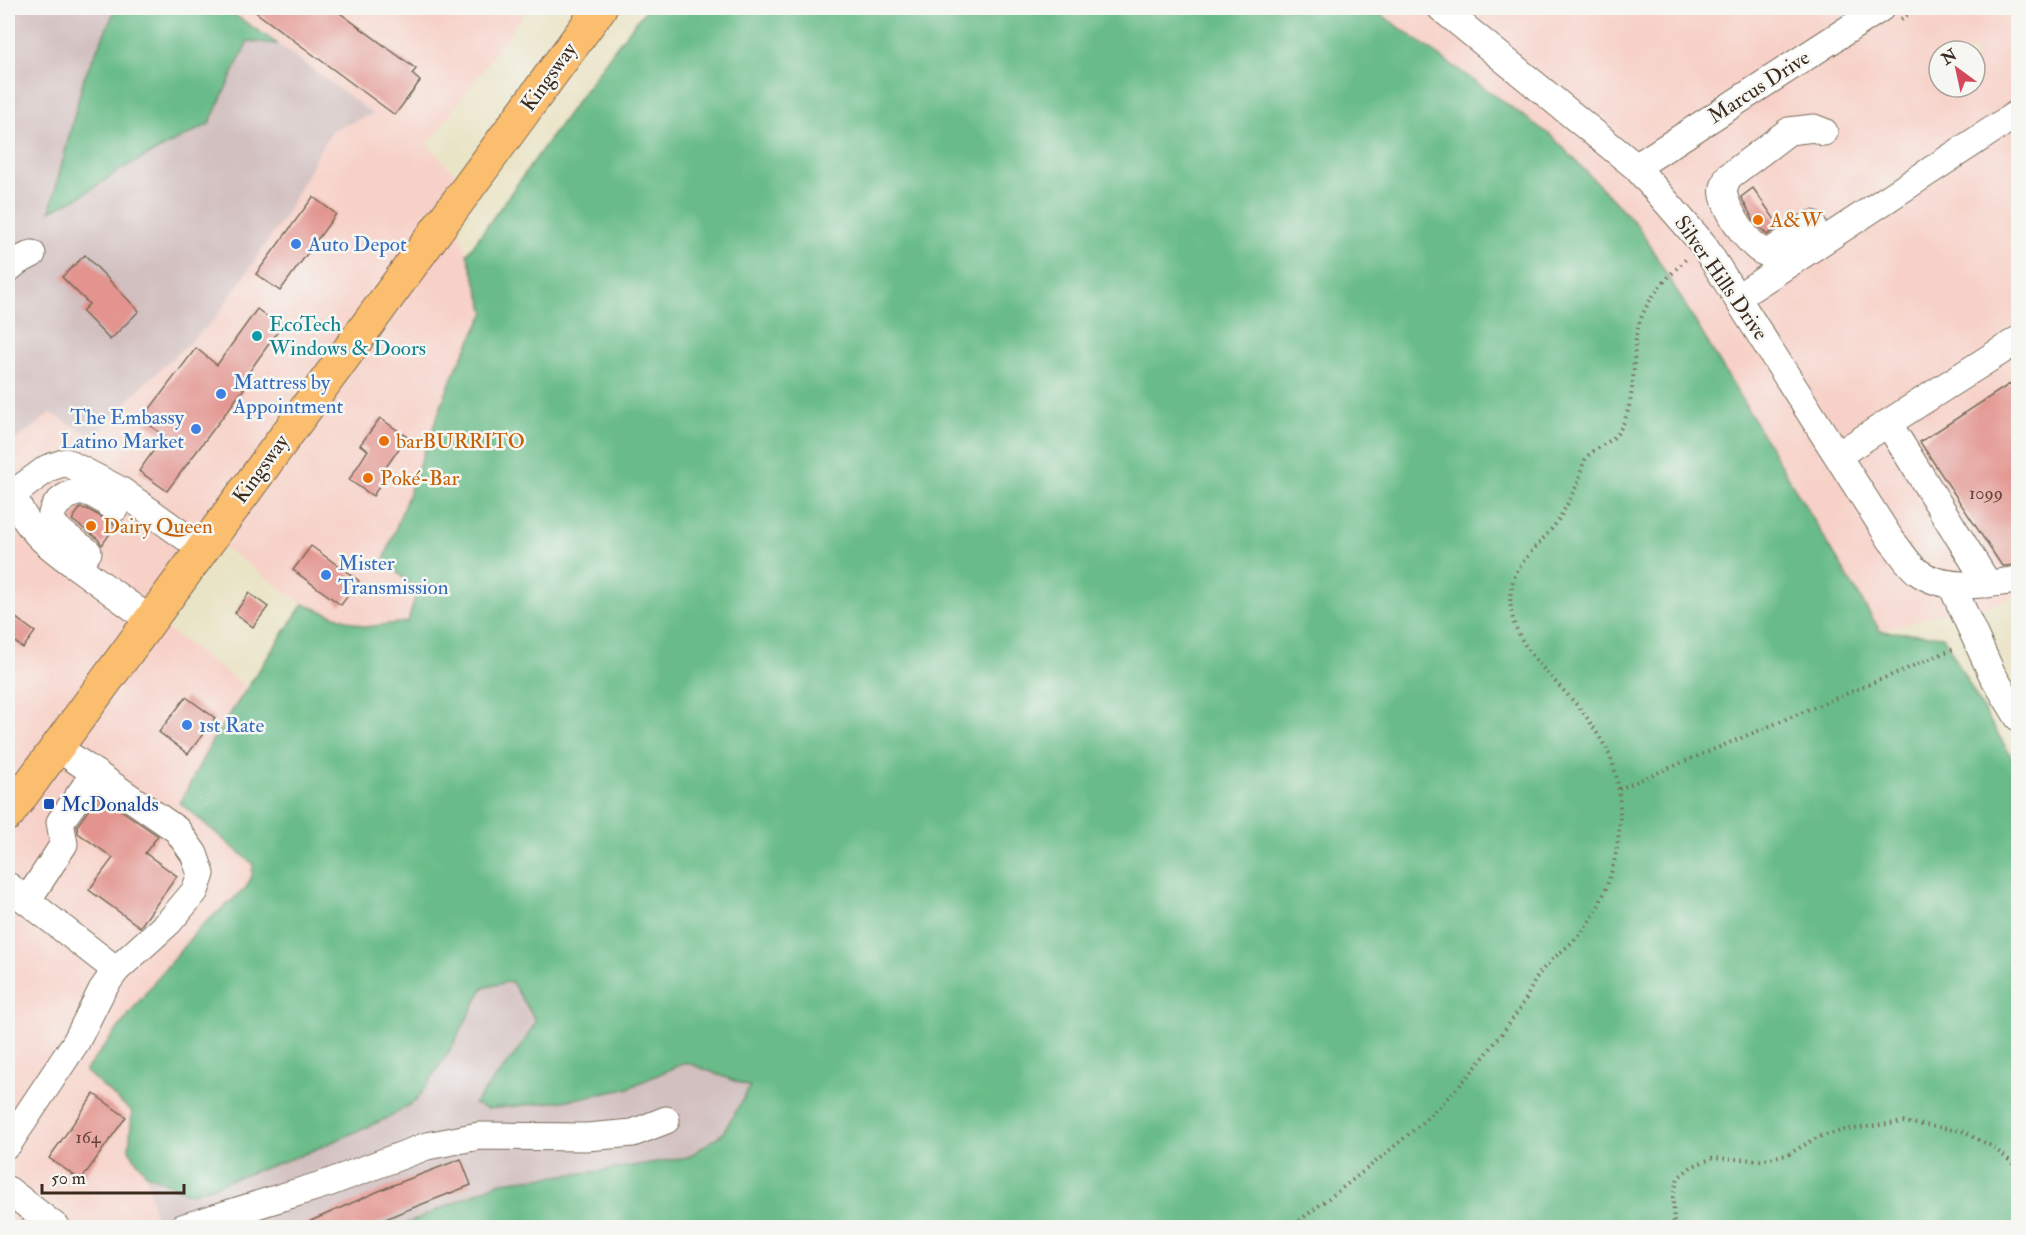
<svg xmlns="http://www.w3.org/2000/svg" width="2026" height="1235" viewBox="0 0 2026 1235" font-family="'IM FELL Double Pica',serif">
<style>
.built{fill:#f7d1c8;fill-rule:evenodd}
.industrial{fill:#d2bfc0}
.forest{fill:#69bc89;stroke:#527354;stroke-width:1.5}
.building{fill:#e3948f}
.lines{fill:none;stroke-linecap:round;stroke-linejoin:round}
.minor-casing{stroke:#786b59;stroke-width:29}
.major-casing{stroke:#786b59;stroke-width:35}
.path{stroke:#786b59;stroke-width:4;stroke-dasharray:1.5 4.5;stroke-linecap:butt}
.minor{stroke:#fff;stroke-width:27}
.major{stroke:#fbbd6e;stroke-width:33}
.food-dot{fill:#e8710a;stroke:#f6f6f2;stroke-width:2}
.shop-dot{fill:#3f7fe0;stroke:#f6f6f2;stroke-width:2}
.culture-dot{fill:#0f9aa8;stroke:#f6f6f2;stroke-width:2}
.transit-dot{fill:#1a4fb4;stroke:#f6f6f2;stroke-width:2}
.labels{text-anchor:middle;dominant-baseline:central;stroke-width:5;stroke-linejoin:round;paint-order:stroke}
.number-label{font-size:18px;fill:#65443a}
.street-label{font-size:21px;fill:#3b2a1e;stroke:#f6f6f2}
.food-label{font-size:21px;fill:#c56008;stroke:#f6f6f2;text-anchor:start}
.shop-label{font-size:21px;fill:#366cbe;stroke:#f6f6f2;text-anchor:start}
.culture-label{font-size:21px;fill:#0d838f;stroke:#f6f6f2;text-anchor:start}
.transit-label{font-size:21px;fill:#164399;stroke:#f6f6f2;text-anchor:start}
</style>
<rect width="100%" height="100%" fill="#f6f6f2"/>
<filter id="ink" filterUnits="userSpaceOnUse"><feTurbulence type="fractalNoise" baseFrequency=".0167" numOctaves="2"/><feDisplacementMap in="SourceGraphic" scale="12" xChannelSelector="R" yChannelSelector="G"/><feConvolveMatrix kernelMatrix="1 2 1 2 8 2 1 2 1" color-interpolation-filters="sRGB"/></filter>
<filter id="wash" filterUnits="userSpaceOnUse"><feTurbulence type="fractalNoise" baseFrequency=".008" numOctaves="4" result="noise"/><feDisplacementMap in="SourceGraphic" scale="24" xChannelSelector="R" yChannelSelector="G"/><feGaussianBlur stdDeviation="1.35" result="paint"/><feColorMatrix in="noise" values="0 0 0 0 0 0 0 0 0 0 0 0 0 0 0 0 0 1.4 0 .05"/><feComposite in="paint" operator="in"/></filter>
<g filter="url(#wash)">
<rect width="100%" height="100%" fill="#eae4c7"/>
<g class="built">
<polygon points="224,8 528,8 428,145 466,186 457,226 475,275 485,311 452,377 384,560 417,591 408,622 365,627 303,604 209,537 151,617 248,689 212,741 180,803 253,864 252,876 245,889 199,928 132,1112 129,1150 146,1174 157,1227 8,1228 8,447 50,413 94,436 141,387 214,320 285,216 319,151 333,130 372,114 278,44"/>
<path d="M1372 8H2018V595L1985 607 1949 611 1880 631 1638 226 1396 25ZM1939 51H1975V87H1939Z"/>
</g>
<g class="industrial">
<polygon points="8,8 116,8 84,78 51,211 78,198 123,168 209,124 248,41 278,44 373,114 333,130 319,151 285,216 214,320 141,387 94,437 50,413 8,447"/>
<polygon points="511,981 536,1021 521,1047 475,1104 488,1109 563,1101 626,1089 686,1062 750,1087 723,1133 688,1157 601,1171 420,1216 399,1227 157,1227 146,1174 190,1194 390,1117 417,1100 453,1045 483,988"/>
</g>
<g class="forest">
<polygon points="116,8 224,8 278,44 248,41 209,124 123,168 78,198 50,211 84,78"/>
<polygon points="647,8 1372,8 1553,137 1638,226 1880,631 1943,636 1985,713 2018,767 2018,1227 399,1227 501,1182 601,1171 688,1157 723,1133 750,1087 686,1062 626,1089 563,1101 488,1109 474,1104 521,1047 536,1021 511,981 483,988 453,1045 417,1100 390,1117 302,1155 190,1194 146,1174 129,1150 132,1112 85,1071 155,981 199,928 245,889 252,876 253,864 180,803 212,741 303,604 365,627 408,622 417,591 384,560 452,377 485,312 467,254 616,47"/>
</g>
<g id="blocks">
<g class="building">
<polygon points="250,8 333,8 416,69 412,74 420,81 395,115"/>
<polygon points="1753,188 1780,227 1767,235 1754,221 1741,197"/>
<polygon points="313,197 336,214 280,291 256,274"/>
<polygon points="85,255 139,311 110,340 82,311 89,304 62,277"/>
<polygon points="257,309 281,327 241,383 246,386 167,491 139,471 164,436 142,419 196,348 217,365"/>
<polygon points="2019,378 2019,565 2002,566 1920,442"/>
<polygon points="380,418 407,437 382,473 386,475 373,496 349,480 368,450 360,445"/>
<polygon points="80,508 87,509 116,525 102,545 98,539 72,520"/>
<polygon points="311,546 359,581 341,605 293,570"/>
<polygon points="249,593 268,607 253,627 235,613"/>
<polygon points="8,612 35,632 23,648 8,637"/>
<polygon points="186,697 215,718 188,754 159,732"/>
<polygon points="99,795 158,836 145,853 177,876 140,927 89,890 113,858 78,833 77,826"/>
<polygon points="94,1094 126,1117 81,1180 49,1158"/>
<polygon points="461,1159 471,1185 397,1214 368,1227 297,1227 388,1187"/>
</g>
</g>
</g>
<g filter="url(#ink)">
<use href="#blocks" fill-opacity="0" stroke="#786b59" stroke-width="1.5"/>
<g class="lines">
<g class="minor-casing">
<g id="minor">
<path d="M1441 8 1636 167 1702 243 1891 540C1900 550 1908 565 1918 572 1945 592 1988 584 2018 580"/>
<polyline points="1636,167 1881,8"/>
<path d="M1812 224 1769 253C1753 254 1726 210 1724 195 1722 188 1726 183 1728 177L1789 131 1814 128 1824 132"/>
<polyline points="8,269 18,261 32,254"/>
<polyline points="1738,297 2018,113"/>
<polyline points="1888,423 1988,584"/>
<polyline points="1838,455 2018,340"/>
<path d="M88 552C78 544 63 536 55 526 42 509 70 489 86 492 96 494 106 502 115 508"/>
<polyline points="1951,584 1992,674 2018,717"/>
<path d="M150 620C130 605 110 591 90 576 59 553 23 532 14 493L48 468 66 462 120 490 202 549"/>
<polyline points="8,886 116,970"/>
<polyline points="27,901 64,844 60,822 95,773"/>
<polyline points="8,1144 76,1042 102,990 116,970 169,922 195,891 201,874 194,854 177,830 57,747"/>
<polyline points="8,1190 57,1228"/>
<polyline points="182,1228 328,1183 427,1146 479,1136 587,1137 633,1133 666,1120"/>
</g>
</g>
<g class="major-casing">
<polyline id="major" points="8,814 600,8"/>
</g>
<g class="path">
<polyline points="1901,19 1919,8"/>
<polyline points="1619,789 1956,648"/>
<path d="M1290 1228C1358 1175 1429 1126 1483 1058 1497 1040 1513 1020 1525 1000 1530 992 1533 982 1539 974 1551 958 1569 947 1582 932 1618 887 1634 797 1605 746 1599 736 1592 725 1585 715 1556 677 1500 640 1512 585 1517 561 1543 542 1557 522 1565 509 1573 494 1579 480 1581 473 1582 463 1587 457 1595 447 1612 443 1619 431 1636 404 1632 368 1636 338 1640 305 1664 281 1686 259"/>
<polyline points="1674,1228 1673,1197 1678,1178 1691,1167 1712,1158 1760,1160 1789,1154 1818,1137 1845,1130 1903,1122 1962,1131 1991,1146 2018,1167"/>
</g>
<use href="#minor" class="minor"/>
<use href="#major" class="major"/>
</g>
</g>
<g class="food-dot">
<circle cx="1758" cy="220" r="6"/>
<circle cx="384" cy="441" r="6"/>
<circle cx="368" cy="478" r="6"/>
<circle cx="91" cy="526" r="6"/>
</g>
<g class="shop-dot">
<circle cx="296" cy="244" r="6"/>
<circle cx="221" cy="394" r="6"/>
<circle cx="196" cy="429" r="6"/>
<circle cx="326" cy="575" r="6"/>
<circle cx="187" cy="725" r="6"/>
</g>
<circle class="culture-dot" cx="257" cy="336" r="6"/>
<rect class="transit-dot" x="43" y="798" width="12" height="12" rx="3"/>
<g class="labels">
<g class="number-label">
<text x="1986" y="493">1099</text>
<text x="88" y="1137">164</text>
</g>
<g class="street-label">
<text transform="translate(549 77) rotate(-54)">Kingsway</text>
<text transform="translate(1759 87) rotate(-33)">Marcus Drive</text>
<text transform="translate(1721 278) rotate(55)">Silver Hills Drive</text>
<text transform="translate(261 469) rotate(-54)">Kingsway</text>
</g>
<g class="food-label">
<text x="1770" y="220">A&amp;W</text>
<text x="396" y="441">barBURRITO</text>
<text x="380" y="478">Poké-Bar</text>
<text x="103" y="526">Dairy Queen</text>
</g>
<g class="shop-label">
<text x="308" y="244">Auto Depot</text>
<text x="233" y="382">Mattress by<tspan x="233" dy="24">Appointment</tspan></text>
<text x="184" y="417" text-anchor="end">The Embassy<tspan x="184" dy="24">Latino Market</tspan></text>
<text x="338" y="563">Mister<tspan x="338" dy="24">Transmission</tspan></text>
<text x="199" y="725">1st Rate</text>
</g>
<g class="culture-label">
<text x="269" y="324">EcoTech<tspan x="269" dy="24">Windows &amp; Doors</tspan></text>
</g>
<g class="transit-label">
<text x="61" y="804">McDonalds</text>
</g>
</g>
<rect width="2026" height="1235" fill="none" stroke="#f6f6f2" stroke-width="30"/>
<g transform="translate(1957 69) rotate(327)"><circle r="28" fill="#f6f6f2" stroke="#aba49d" stroke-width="1.5"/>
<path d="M0-4.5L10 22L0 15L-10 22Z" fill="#d1495b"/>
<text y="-9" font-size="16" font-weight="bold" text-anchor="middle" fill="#3b2a1e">N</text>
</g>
<path d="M42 1184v9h142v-9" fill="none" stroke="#3b2a1e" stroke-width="3"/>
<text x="51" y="1184" font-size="18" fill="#3b2a1e" stroke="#f6f6f2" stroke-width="4.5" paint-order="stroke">50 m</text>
</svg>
